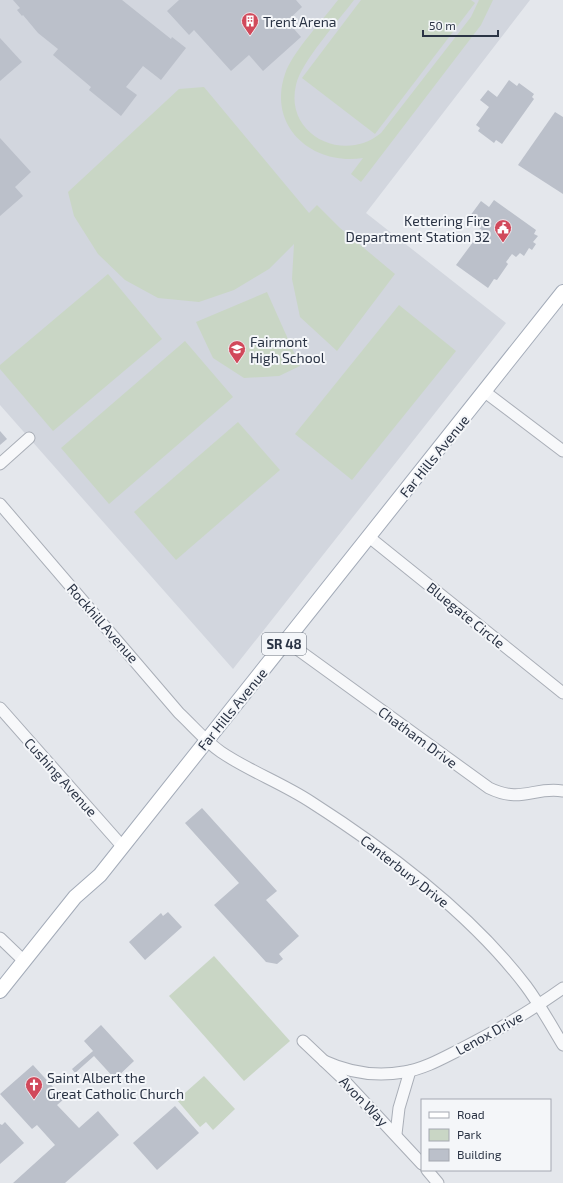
<svg xmlns="http://www.w3.org/2000/svg" width="563" height="1183" viewBox="0 0 563 1183" font-family="'Exo 2',sans-serif">
<style>
.built{fill:#d2d6de}
.green{fill:#c9d6c5}
.building{fill:#bbc0ca}
.lines{fill:none;stroke-linecap:round;stroke-linejoin:round}
.minor-casing{stroke:#a9aeb7;stroke-width:13}
.major-casing{stroke:#a3abb8;stroke-width:16}
.minor{stroke:#f7f8fa;stroke-width:11}
.major{stroke:#fff;stroke-width:14}
.labels{text-anchor:middle;dominant-baseline:central;stroke-width:4;stroke-linejoin:round;paint-order:stroke}
.shield{fill:#f4f6f9;stroke:#676e7b;stroke-width:1}
.shield-label{font-size:13px;font-weight:bold;fill:#2b3445}
.poi-label{font-size:14px;fill:#2b3445;stroke:#f4f6f9;text-anchor:start}
.street-label{font-size:14px;fill:#2b3445;stroke:#f4f6f9}
</style>
<rect width="100%" height="100%" fill="#e4e7ec"/>
<polygon class="built" points="0,0 530,0 366,213 506,323 233,669 0,405"/>
<g class="green">
<path d="M338 0H354C339 20 301 62 296 85 284 135 344 164 381 133L471 17 479 0H493L481 25 361 182 351 174 363 158C313 166 267 127 285 74 293 51 323 20 338 0Z"/>
<polygon points="361,0 471,0 475,3 375,134 302,78"/>
<polygon points="204,87 309,213 317,205 340,228 395,274 337,351 300,317 292,279 294,244 269,269 234,290 199,302 158,298 125,280 98,254 74,216 68,192 179,89"/>
<polygon points="108,274 162,339 53,431 0,369 0,365"/>
<polygon points="267,292 300,366 279,376 244,378 213,358 196,322"/>
<polygon points="399,305 456,351 352,480 295,434"/>
<polygon points="185,341 233,397 109,504 61,448"/>
<polygon points="238,422 280,470 176,560 134,512"/>
<polygon points="214,956 290,1041 244,1081 169,996"/>
<polygon points="204,1076 235,1109 213,1130 206,1122 200,1127 177,1100"/>
</g>
<g class="building">
<polygon points="13,0 122,0 171,39 172,37 186,48 161,80 143,66 126,87 137,95 121,116 89,90 91,87 53,55 58,49 38,33 23,15 22,16 17,10 20,8"/>
<polygon points="179,0 296,0 302,7 287,21 301,37 263,71 249,55 231,71 194,30 189,35 167,11"/>
<polygon points="0,38 22,62 0,81"/>
<polygon points="509,80 517,86 519,83 534,94 532,97 534,99 502,144 496,140 494,143 478,131 480,128 476,125 489,107 480,100 488,90 497,97"/>
<polygon points="555,112 563,117 563,194 518,165"/>
<polygon points="0,138 31,172 15,187 23,196 0,216"/>
<polygon points="494,200 536,230 534,234 538,236 533,242 536,244 532,250 529,248 524,256 520,253 516,257 512,254 506,262 508,264 497,280 494,279 488,288 456,265 482,230 467,220 481,201 489,207"/>
<polygon points="0,431 7,439 0,445"/>
<polygon points="202,808 277,891 266,900 299,936 279,954 283,959 277,964 266,962 214,905 239,883 185,823"/>
<polygon points="168,912 182,927 145,960 129,942 161,913 163,916"/>
<polygon points="101,1025 134,1061 115,1079 94,1056 75,1073 72,1069 93,1051 84,1041"/>
<polygon points="33,1065 64,1099 57,1105 79,1128 98,1111 119,1135 65,1183 13,1183 55,1145 37,1125 32,1129 0,1094"/>
<polygon points="175,1106 199,1133 157,1170 133,1143"/>
<polygon points="5,1122 24,1143 0,1164 0,1124 2,1125"/>
</g>
<g class="lines">
<g class="minor-casing">
<g id="minor">
<polyline points="485,392 563,451"/>
<polyline points="0,464 29,438"/>
<path d="M0 504 179 713C193 726 205 741 221 752 249 771 282 783 311 802 386 850 472 915 526 986 540 1005 551 1025 563 1045"/>
<polyline points="369,537 563,693"/>
<path d="M286 641 489 788C522 804 534 786 563 791"/>
<polyline points="0,708 122,846"/>
<polyline points="0,938 24,961"/>
<polyline points="303,1041 341,1077 422,1164"/>
<path d="M324 1061C350 1073 376 1077 404 1072 424 1069 443 1058 461 1049 496 1031 531 1011 563 988"/>
<polyline points="396,1134 399,1108 410,1071"/>
<polyline points="427,1170 438,1183"/>
</g>
</g>
<g class="major-casing">
<polyline id="major" points="0,991 75,897 100,875 563,292"/>
</g>
<use href="#minor" class="minor"/>
<use href="#major" class="major"/>
</g>
<defs>
<g id="building-pin" transform="scale(0.9)"><path d="M0 17L-7.5 6A9.5 9.5 0 1 1 7.5 6Z" fill="#d1495b" stroke="#f4f6f9"/><path d="M-4-6H4V6H1V3H-1V6H-4ZM-2.5-4.3h1.7v1.8h-1.7ZM.8-4.3h1.7v1.8H.8ZM-2.5-1h1.7V.8h-1.7ZM.8-1h1.7V.8H.8Z" fill="#fff"/></g>
<g id="civic-pin" transform="scale(0.9)"><path d="M0 17L-7.5 6A9.5 9.5 0 1 1 7.5 6Z" fill="#d1495b" stroke="#f4f6f9"/><path d="M-.6-6.5H3V-4.5H.6V-3L4-1V1h2V6H-6V1h2V-1L-.6-3ZM-1.2 2.5V6h2.4V2.5Z" fill="#fff"/></g>
<g id="school-pin" transform="scale(0.9)"><path d="M0 17L-7.5 6A9.5 9.5 0 1 1 7.5 6Z" fill="#d1495b" stroke="#f4f6f9"/><path d="M0-5L7-2L0 1L-7-2ZM-4 1L0 2.5L4 1V4Q0 6-4 4Z" fill="#fff"/></g>
<g id="church-pin" transform="scale(0.9)"><path d="M0 17L-7.5 6A9.5 9.5 0 1 1 7.5 6Z" fill="#d1495b" stroke="#f4f6f9"/><path d="M-1.2-6h2.4v3.5h3.3v2.4h-3.3V6h-2.4V-.1h-3.3v-2.4h3.3Z" fill="#fff"/></g>
</defs>
<g fill-rule="evenodd">
<use href="#building-pin" x="250" y="21"/>
<use href="#civic-pin" x="503" y="228"/>
<use href="#school-pin" x="237" y="349"/>
<use href="#church-pin" x="34" y="1085"/>
</g>
<g class="labels">
<rect class="shield" x="262" y="633" width="44" height="22" rx="3"/>
<g class="shield-label">
<text x="284" y="644">SR 48</text>
</g>
<g class="poi-label">
<text x="263" y="21">Trent Arena</text>
<text x="490" y="220" text-anchor="end">Kettering Fire<tspan x="490" dy="16">Department Station 32</tspan></text>
<text x="250" y="341">Fairmont<tspan x="250" dy="16">High School</tspan></text>
<text x="47" y="1077">Saint Albert the<tspan x="47" dy="16">Great Catholic Church</tspan></text>
</g>
<g class="street-label">
<text transform="translate(434 456) rotate(-51)">Far Hills Avenue</text>
<text transform="translate(466 615) rotate(39)">Bluegate Circle</text>
<text transform="translate(103 623) rotate(49)">Rockhill Avenue</text>
<text transform="translate(232 709) rotate(-51)">Far Hills Avenue</text>
<text transform="translate(418 737) rotate(36)">Chatham Drive</text>
<text transform="translate(61 777) rotate(48)">Cushing Avenue</text>
<text transform="translate(405 871) rotate(38)">Canterbury Drive</text>
<text transform="translate(489 1033) rotate(-29)">Lenox Drive</text>
<text transform="translate(364 1101) rotate(46)">Avon Way</text>
</g>
</g>
<rect x="421" y="1099" width="130" height="72" fill="#f4f6f9" stroke="#a4a8b1"/>
<rect x="429" y="1112" width="20" height="6" fill="#ffffff" stroke="#a4a8b1"/>
<text x="457" y="1119" font-size="12" fill="#2b3445">Road</text>
<rect x="429" y="1129" width="20" height="12" fill="#c9d6c5" stroke="#a4a8b1"/>
<text x="457" y="1139" font-size="12" fill="#2b3445">Park</text>
<rect x="429" y="1149" width="20" height="12" fill="#bbc0ca" stroke="#a4a8b1"/>
<text x="457" y="1159" font-size="12" fill="#2b3445">Building</text>
<path d="M423 30v6h75v-6" fill="none" stroke="#2b3445" stroke-width="2"/>
<text x="429" y="30" font-size="12" fill="#2b3445" stroke="#f4f6f9" stroke-width="3" paint-order="stroke">50 m</text>
</svg>
